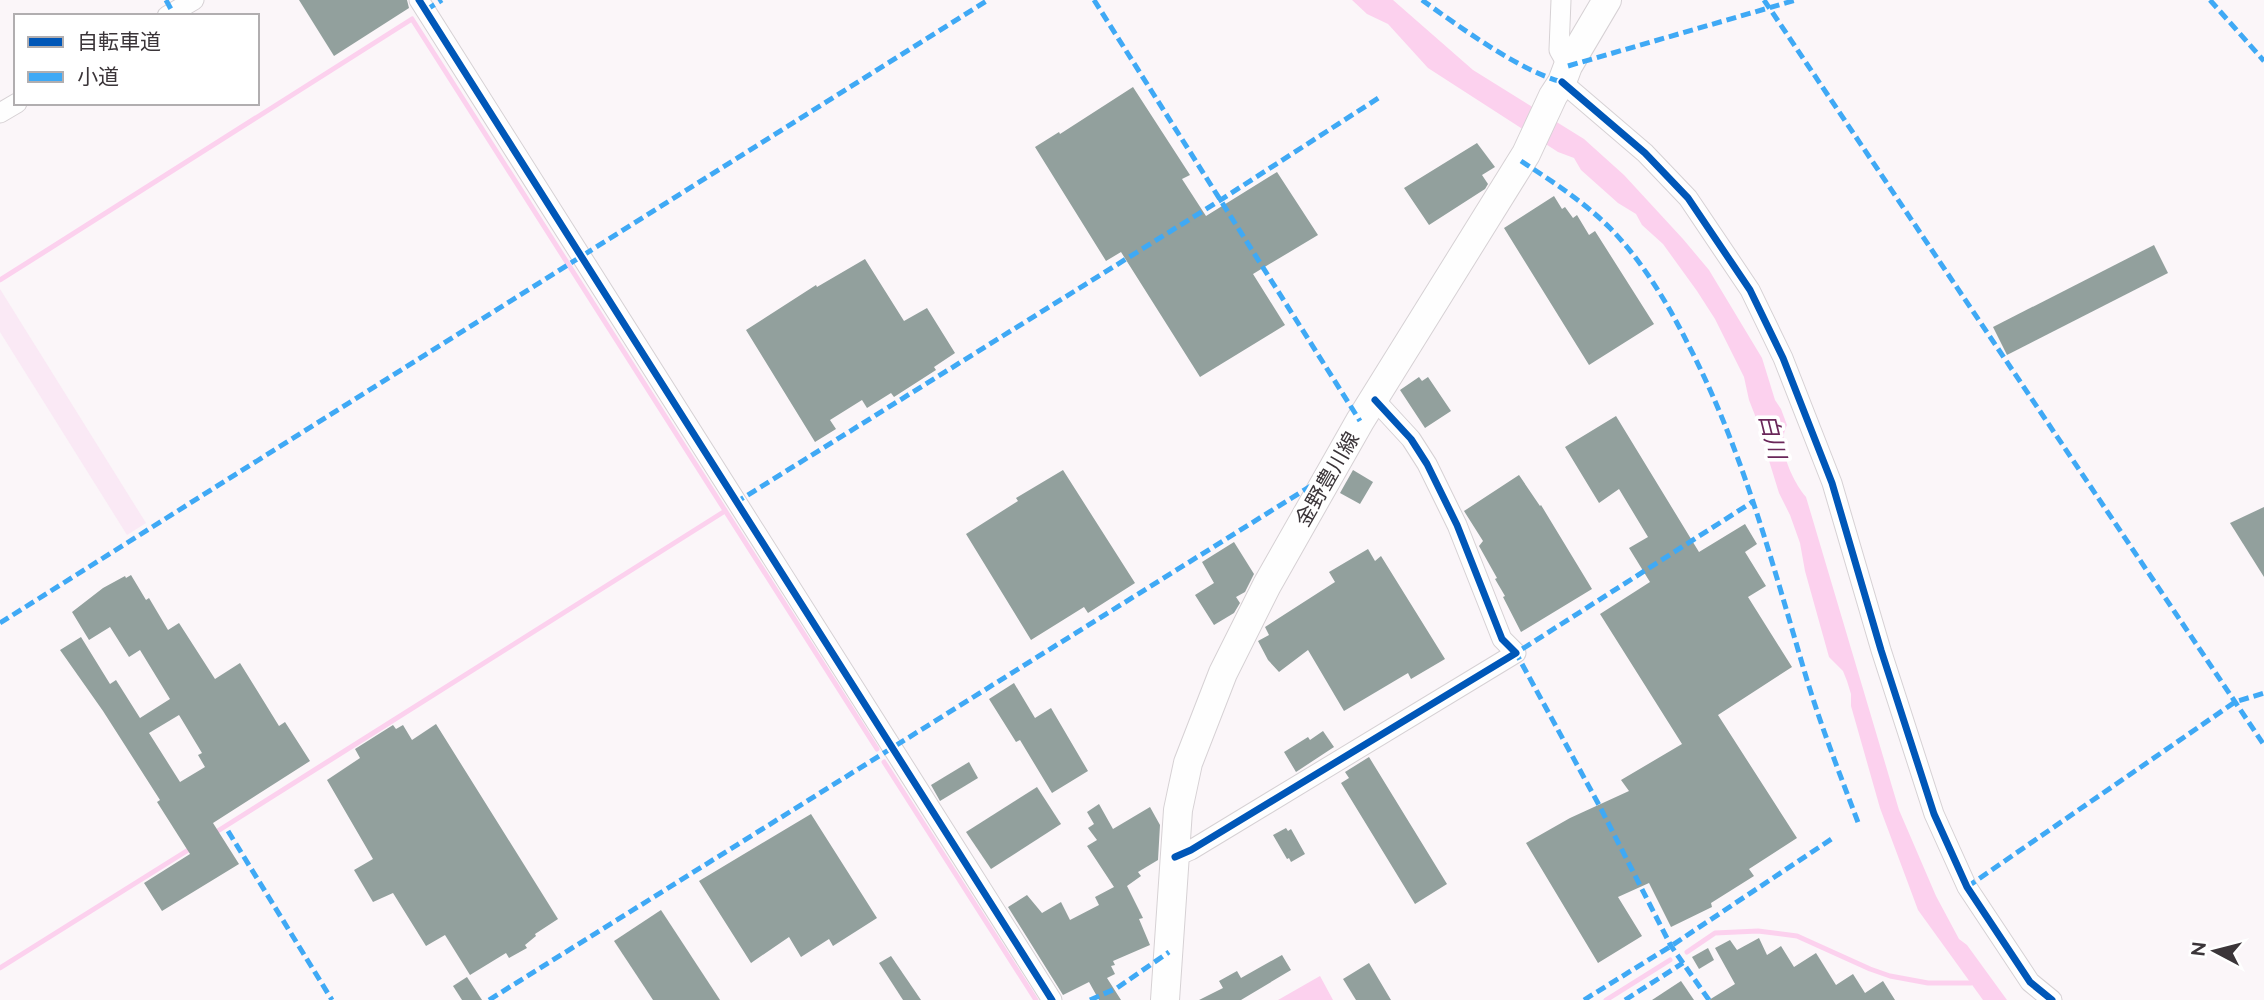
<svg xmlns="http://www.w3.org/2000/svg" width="2264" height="1000" viewBox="0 0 2264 1000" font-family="Raleway,'Noto Sans JP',sans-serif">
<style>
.green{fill:#fae9f5}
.water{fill:#fcd1ee}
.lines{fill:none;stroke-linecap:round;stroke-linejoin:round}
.stream{stroke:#fcd1ee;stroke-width:5}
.building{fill:#92a09d;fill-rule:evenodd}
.minor-casing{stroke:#d6d1d4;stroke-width:21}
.secondary-casing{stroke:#d6d1d4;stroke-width:30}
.minor{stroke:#fefefe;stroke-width:19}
.secondary{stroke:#fefefe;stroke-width:28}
.quiet{stroke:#3fa9f5;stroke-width:5;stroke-dasharray:10 5;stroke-linecap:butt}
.cycleway-casing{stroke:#fff;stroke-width:11}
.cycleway{stroke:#0057b8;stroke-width:7}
.labels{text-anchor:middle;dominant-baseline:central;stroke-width:7;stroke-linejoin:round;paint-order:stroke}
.street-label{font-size:21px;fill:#3b3539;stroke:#fff}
.water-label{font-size:23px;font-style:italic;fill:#6a275a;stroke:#fff}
</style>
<rect width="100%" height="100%" fill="#fbf6f9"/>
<polygon class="green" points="0,289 146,523 127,535 0,332"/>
<g class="water">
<path d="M1352 0H1393L1473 70 1584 139 1624 175 1683 239 1709 270 1762 358 1775 400 1781 409 1787 425C1776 446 1792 480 1806 497L1899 810 1936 896 1959 939 1967 945 2007 1000H1983L1918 910 1880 808 1851 706V694L1847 681 1843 671 1829 657 1805 571 1800 543 1790 515 1779 493 1766 451 1767 446 1749 400 1744 377 1715 319 1697 291 1663 244 1642 225 1636 214 1618 203 1581 170 1574 158 1558 152 1428 68 1388 24 1367 14Z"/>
<polygon points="1320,976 1333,1000 1278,1000"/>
</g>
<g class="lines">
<g class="stream">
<polyline points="0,280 412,19 877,749"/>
<polyline points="884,762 1036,1000"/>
<polyline points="213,834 725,511"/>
<polyline points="1687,952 1715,933 1758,931 1797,936 1870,969 1890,976 1928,983 1971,983"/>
<polyline points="0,968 193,847"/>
<polyline points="1606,1000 1670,960"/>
</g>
</g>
<g class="building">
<polygon points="299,0 407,0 409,8 334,56"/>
<polygon points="1133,87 1190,175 1182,179 1206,216 1277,172 1318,235 1253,274 1285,325 1200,377 1121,252 1106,261 1035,147 1059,132 1060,134"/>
<polygon points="1477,143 1495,167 1482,175 1488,184 1485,189 1429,225 1404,188"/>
<polygon points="1554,196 1562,209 1565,207 1573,218 1577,215 1589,235 1595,231 1654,324 1589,365 1504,228"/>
<polygon points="2154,245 2168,273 2007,355 1993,327"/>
<polygon points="865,259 904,321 927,308 955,353 934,367 936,370 894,397 891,393 867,408 862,400 830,420 836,429 815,442 746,330 816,285 817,287"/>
<polygon points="1419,377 1422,381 1428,377 1451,411 1425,428 1400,390"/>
<polygon points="1616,416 1699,552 1745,524 1757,544 1745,552 1766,586 1748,597 1792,667 1718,715 1797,838 1749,869 1754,876 1711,903 1712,907 1671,927 1649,883 1618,897 1642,936 1598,963 1526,843 1570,818 1629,791 1621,780 1682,744 1600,614 1650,582 1629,548 1648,537 1619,489 1599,503 1565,447"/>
<polygon points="1063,470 1135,583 1088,613 1084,607 1031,640 966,534 1018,501 1016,498"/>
<polygon points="1353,470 1373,482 1360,504 1340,493"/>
<polygon points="1519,475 1540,506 1541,505 1592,589 1521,632 1503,597 1505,596 1495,579 1497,578 1479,546 1483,541 1464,511"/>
<polygon points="2264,507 2264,577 2230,523"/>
<polygon points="1234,542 1254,574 1245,592 1236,597 1240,603 1234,613 1214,625 1195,595 1214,583 1202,562"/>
<polygon points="1368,549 1375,561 1381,556 1445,659 1411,679 1408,673 1344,711 1308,650 1279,672 1268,660 1258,641 1269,635 1265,627 1335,582 1329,572"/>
<path d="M131 575 146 600 149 598 168 630 179 623 215 679 240 663 279 726 285 722 310 761 213 823 239 864 162 911 144 883 190 854 157 802 160 800 103 711 60 650 81 637 110 684 116 680 140 718 170 699 140 650 129 657 110 627 89 640 72 612 103 588 125 576 126 578ZM179 715 202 753 198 755 205 767 180 782 149 733Z"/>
<polygon points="1014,683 1035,718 1051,708 1088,771 1052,793 1020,740 1016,742 989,699"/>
<polygon points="436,724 558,919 535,934 536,936 525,945 527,948 509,958 506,953 470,975 445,935 426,946 393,893 373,902 354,870 373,859 327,780 360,758 355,749 393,725 396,729 403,725 412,740"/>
<polygon points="1323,731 1334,747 1296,772 1284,752 1308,737 1310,740"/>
<polygon points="1369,757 1447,884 1415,904 1341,783 1349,778 1345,772"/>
<polygon points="969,762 978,778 940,801 931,785"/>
<polygon points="1037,787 1061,824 991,869 966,832"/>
<polygon points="1099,804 1113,829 1150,807 1160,825 1158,860 1138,872 1141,876 1127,886 1143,918 1139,919 1150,945 1113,961 1115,965 1111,966 1115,974 1107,978 1121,1000 1099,1000 1089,982 1063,995 1008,907 1027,895 1042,913 1061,902 1070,920 1099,905 1095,897 1114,887 1087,846 1097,840 1088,828 1094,824 1087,812"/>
<polygon points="811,814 877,918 833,946 829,939 801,957 789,937 751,963 699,881"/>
<polygon points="1286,828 1288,831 1291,829 1305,854 1291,862 1289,858 1287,859 1273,835"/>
<polygon points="661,910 720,1000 653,1000 614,941"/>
<polygon points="1759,938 1767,955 1781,946 1794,967 1816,953 1836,985 1853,974 1865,993 1883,981 1895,1000 1709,1000 1735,984 1715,948 1730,940 1737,950"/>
<polygon points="1708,948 1714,960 1699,969 1692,957"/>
<polygon points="1282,955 1291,970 1241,1000 1199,1000 1223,988 1219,981 1237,971 1241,978"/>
<polygon points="891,956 921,1000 903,1000 879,963"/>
<polygon points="1369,963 1391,1000 1356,1000 1343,979"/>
<polygon points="467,977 482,1000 462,1000 453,986"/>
<polygon points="1681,981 1694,1000 1652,1000"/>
</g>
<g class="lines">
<g class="minor-casing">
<g id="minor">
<polyline points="419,0 1052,1000"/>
<polyline points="1561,0 1559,50 1568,66"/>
<polyline points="167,16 194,0"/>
<polyline points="1562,82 1645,153 1688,198 1750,290 1783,358 1832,483 1881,650 1934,814 1967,887 2030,982 2052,1000"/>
<polyline points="0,113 17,103"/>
<polyline points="1175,857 1191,850 1516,653 1502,639 1457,525 1427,464 1411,439 1375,400"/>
</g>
</g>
<g class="secondary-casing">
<polyline id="secondary" points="1165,1000 1178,810 1188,763 1223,673 1267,585 1360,421 1526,154 1553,96 1562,82 1568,66 1607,0"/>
</g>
<use href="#minor" class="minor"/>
<use href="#secondary" class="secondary"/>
<g class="quiet">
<polyline points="166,0 173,13"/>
<polyline points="1094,0 1360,421"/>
<path d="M1422 0C1460 27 1518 70 1562 82"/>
<polyline points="1764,0 2264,745"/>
<polyline points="2210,0 2264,61"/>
<polyline points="426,10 442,0"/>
<polyline points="1568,66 1796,0"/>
<path d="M1521 161C1553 182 1583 201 1610 228 1643 262 1668 304 1689 346 1744 453 1773 566 1807 680 1822 729 1841 777 1859 825"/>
<polyline points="735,503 1219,201 1380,97"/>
<polyline points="0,623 988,0"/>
<polyline points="228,831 332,1000"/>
<polyline points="1967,887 2235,702 2264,693"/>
<polyline points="489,1000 1330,474"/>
<polyline points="1090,1000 1117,988 1169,952"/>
<polyline points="1584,1000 1671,946 1833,838"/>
<polyline points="1625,1000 1683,963"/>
<polyline points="1709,1000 1671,946 1599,805 1516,653 1754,501"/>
</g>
<g class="cycleway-casing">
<g id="cycleway">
<polyline points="419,0 1052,1000"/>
<polyline points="1562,82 1645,153 1688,198 1750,290 1783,358 1832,483 1881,650 1934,814 1967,887 2030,982 2052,1000"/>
<polyline points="1175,857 1191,850 1516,653 1502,639 1457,525 1427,464 1411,439 1375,400"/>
</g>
</g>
<use href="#cycleway" class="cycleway"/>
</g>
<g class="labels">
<g class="street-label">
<text transform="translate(1327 479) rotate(-60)">金野豊川線</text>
</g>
<g class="water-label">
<text transform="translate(1773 436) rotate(76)">白川</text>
</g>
</g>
<rect x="14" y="14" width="245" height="91" fill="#ffffff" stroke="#b1aeb0" stroke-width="2"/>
<rect x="28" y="37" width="35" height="10" fill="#0057b8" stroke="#b1aeb0" stroke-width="2"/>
<text x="77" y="49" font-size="21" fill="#3b3539">自転車道</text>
<rect x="28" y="72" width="35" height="10" fill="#3fa9f5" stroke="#b1aeb0" stroke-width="2"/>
<text x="77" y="84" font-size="21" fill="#3b3539">小道</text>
<g transform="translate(2215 951) rotate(277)" stroke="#ffffff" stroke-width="5" paint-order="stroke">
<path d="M0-5L12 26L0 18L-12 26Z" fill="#3b3539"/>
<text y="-10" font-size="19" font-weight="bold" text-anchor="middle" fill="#3b3539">N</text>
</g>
</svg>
